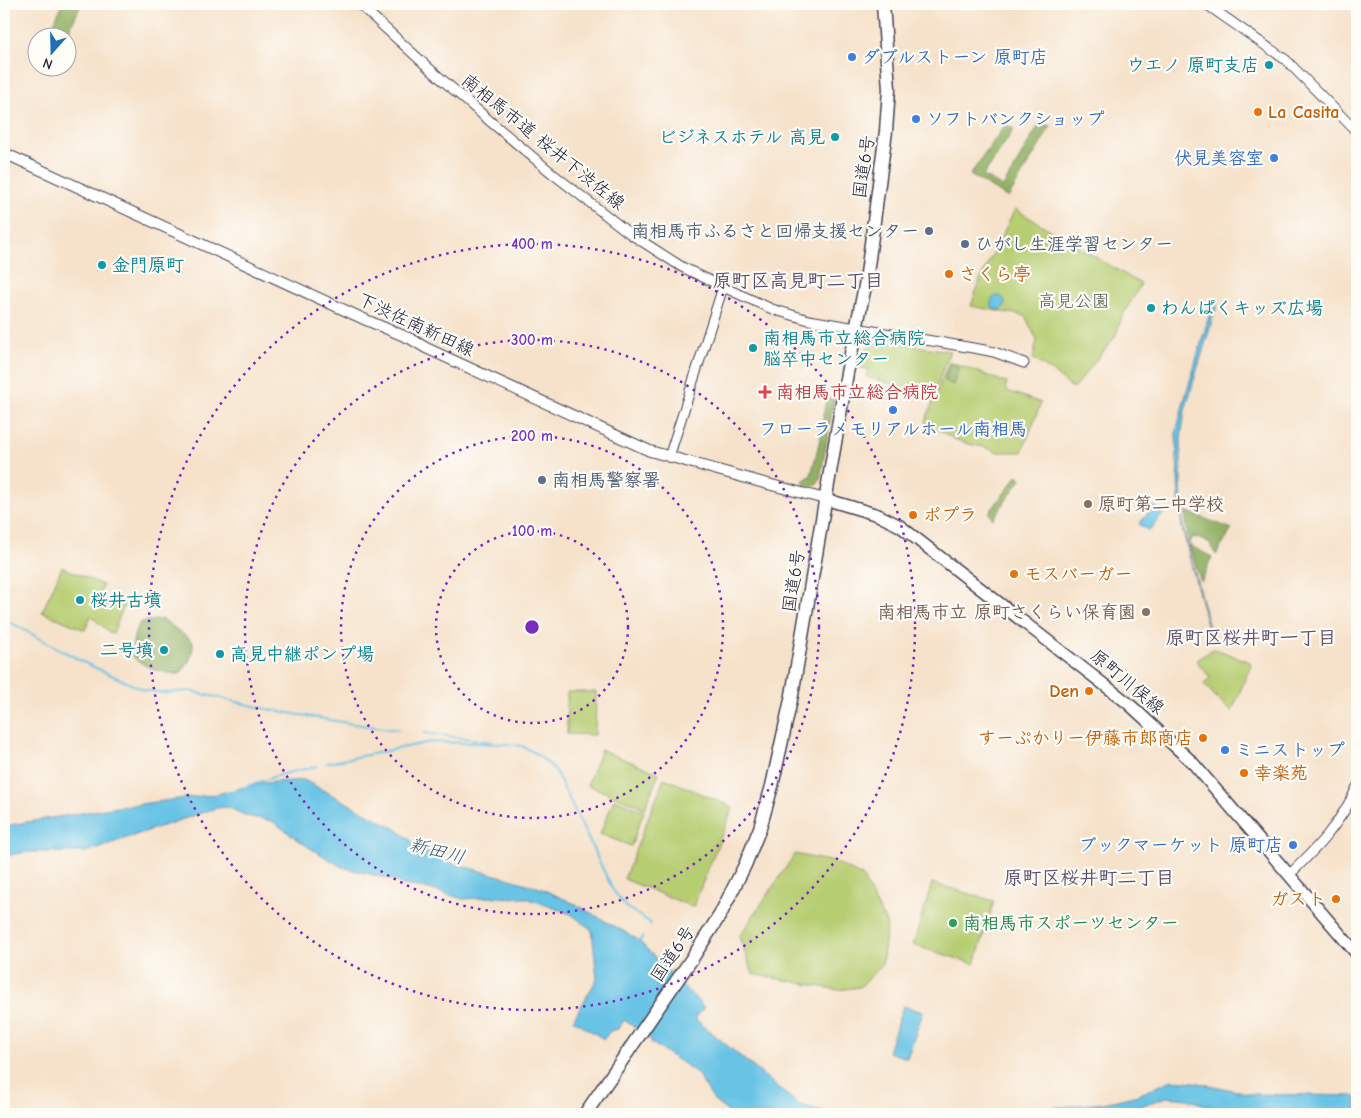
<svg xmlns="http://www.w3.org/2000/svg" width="1361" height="1118" viewBox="0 0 1361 1118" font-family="'Comic Neue','Klee One',sans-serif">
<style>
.green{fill:#b7cd72;stroke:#6c7856}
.forest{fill:#91b064;stroke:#5a6950}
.water{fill:#68c3e5;stroke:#457290}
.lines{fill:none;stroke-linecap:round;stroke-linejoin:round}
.stream{stroke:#68c3e5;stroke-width:2}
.tertiary-casing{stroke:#423f51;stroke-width:11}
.secondary-casing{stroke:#423f51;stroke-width:12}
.primary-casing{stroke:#423f51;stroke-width:14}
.trunk-casing{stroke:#423f51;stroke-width:15}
.tertiary{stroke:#fff;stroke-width:9}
.secondary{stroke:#fff;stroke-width:10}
.primary{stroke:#fff;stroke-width:11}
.trunk{stroke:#fff;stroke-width:12}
.ring{fill:none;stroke:#7b2cbf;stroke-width:2.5;stroke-dasharray:2.5 5}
.shop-dot{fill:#3f7fe0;stroke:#fdfcf7;stroke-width:2}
.culture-dot{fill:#0f9aa8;stroke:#fdfcf7;stroke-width:2}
.food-dot{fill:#e8710a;stroke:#fdfcf7;stroke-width:2}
.service-dot{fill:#5c6f8a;stroke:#fdfcf7;stroke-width:2}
.health-dot{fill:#e0444e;stroke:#fdfcf7;stroke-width:2}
.education-dot{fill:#8d6e63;stroke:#fdfcf7;stroke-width:2}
.leisure-dot{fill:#2e9e5b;stroke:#fdfcf7;stroke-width:2}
.labels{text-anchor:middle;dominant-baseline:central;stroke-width:4.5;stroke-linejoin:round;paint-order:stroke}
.shop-label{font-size:18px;font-weight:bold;fill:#366cbe;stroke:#fdfcf7;text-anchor:start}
.culture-label{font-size:18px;font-weight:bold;fill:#0d838f;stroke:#fdfcf7;text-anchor:start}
.food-label{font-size:18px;font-weight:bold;fill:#c56008;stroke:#fdfcf7;text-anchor:start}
.street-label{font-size:18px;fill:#22223b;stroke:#fdfcf7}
.service-label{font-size:18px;font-weight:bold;fill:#4e5e75;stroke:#fdfcf7;text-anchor:start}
.park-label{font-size:18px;fill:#565e4e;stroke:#fdfcf7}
.health-label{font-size:18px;font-weight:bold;fill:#be3a42;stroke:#fdfcf7;text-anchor:start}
.education-label{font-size:18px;font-weight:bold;fill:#785e54;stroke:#fdfcf7;text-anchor:start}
.leisure-label{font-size:18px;font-weight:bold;fill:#27864d;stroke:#fdfcf7;text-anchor:start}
.neighbourhood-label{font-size:19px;font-weight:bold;fill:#5d506d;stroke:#fdfcf7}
.water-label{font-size:19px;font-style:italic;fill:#3a5a76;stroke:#fdfcf7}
.centre{fill:#7b2cbf;stroke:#fdfcf7;stroke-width:2.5}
.ring-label{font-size:15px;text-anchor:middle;font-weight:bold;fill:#7b2cbf;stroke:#fdfcf7;stroke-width:4.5;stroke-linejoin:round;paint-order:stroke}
</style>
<rect width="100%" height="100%" fill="#fdfcf7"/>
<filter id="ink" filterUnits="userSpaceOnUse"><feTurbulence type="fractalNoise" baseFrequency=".02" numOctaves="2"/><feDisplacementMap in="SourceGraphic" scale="10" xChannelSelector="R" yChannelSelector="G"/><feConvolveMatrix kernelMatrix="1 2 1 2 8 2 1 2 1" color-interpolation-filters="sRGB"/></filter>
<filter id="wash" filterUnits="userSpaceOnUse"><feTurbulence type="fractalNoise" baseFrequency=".0096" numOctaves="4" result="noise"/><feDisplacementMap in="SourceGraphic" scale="20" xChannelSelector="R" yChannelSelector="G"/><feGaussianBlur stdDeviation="1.12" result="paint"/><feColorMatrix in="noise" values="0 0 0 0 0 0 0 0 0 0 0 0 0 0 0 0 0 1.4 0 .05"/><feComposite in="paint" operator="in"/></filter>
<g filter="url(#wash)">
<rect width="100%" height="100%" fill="#f6e2cb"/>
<g class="green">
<polygon points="1015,209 1141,284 1122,317 1115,337 1073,389 1054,373 1033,359 1037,340 1025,316 971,306 980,280"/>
<polygon points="880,341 950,351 933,395 866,377 868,369 860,368 864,350"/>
<polygon points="949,361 1007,383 1005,390 1041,403 1022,452 997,452 984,447 968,444 954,439 925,422"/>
<polygon points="62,567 103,585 98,599 124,600 125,603 113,633 110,633 91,616 85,630 42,612"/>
<polygon points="1215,649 1250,662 1251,665 1232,711 1230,711 1204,685 1210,677 1196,661 1211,650"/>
<polygon points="567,692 596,692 595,735 567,734"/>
<polygon points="601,750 659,773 645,808 587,785"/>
<polygon points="664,778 733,807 693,907 624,879"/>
<polygon points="614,799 644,811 631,846 600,834"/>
<polygon points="795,854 834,862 862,876 887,925 882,965 860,987 838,990 753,974 739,937"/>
<polygon points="932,883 994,901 975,964 913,945"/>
</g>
<g class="forest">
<polygon points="62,4 81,5 66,37 48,37"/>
<polygon points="1040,123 1051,126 1008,198 970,175 1005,125 1014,129 983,176 1003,187"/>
<polygon points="950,363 959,367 953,385 944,380"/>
<path d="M826 398 834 399 820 480C815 486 812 488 805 486L803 481 811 475 820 439Z"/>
<polygon points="1018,475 1021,479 993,519 989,513"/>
<polygon points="1185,511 1232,529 1216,555 1209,542 1193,537 1189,544"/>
<polygon points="1189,545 1212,557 1201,582"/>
<path d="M163 619 193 642C194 655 188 665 180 674 163 674 146 668 133 657 132 645 133 631 141 622Z"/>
</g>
<g class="water">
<circle cx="998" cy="303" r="7"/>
<polygon points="1214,299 1218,301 1185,410 1181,438 1181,486 1183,527 1212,640 1211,640 1182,528 1179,499 1176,433 1184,401"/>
<polygon points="1154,506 1164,513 1149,531 1139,524"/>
<polygon points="304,780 396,829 422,849 454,864 507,878 540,888 573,903 637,939 704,1007 695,1019 798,1104 834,1114 731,1114 714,1101 697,1073 652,1043 649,1037 624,1020 618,1029 610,1031 604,1039 573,1020 597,979 592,930 571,914 526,898 492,897 463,899 426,888 402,885 394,880 342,867 307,846 272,821 247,816 227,807 216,808 85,852 27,852 4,856 4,826 117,807 217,794 261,783"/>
<polygon points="903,1006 923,1012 907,1058 888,1052"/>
<polygon points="1172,1080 1194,1082 1252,1094 1357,1096 1357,1114 1233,1114 1231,1109 1225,1106 1216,1109 1188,1099 1167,1097 1116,1114 977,1114 1104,1103 1138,1095"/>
</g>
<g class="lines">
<g class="stream">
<polyline points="4,619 85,663 144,690 164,693 190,691 271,710 354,724 398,730"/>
<polyline points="424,733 492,742"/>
<polyline points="327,763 431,742 508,744 522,746 535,753 549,764 556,772 613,890 626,907 651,923 650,925"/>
<polyline points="245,787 279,775 317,766"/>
<polyline points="638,943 643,937"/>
</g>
</g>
</g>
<g filter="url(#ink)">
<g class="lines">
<g class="tertiary-casing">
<g id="tertiary">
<polyline points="359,4 431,70 491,122 553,174 629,233 682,267 723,287 772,309 809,320 979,349 994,352 1024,363"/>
<polyline points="1206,4 1286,60 1357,132"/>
<polyline points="669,457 723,287"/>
<path d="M1289 875C1317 848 1341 823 1357 787"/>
</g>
</g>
<g class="secondary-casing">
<polyline id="secondary" points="4,153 366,320 411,339 426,348 650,451 764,483 825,499"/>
</g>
<g class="primary-casing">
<polyline id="primary" points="825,499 878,515 900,526 1129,704 1192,762 1357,954"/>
</g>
<g class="trunk-casing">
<polyline id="trunk" points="585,1114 693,957 720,915 745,865 760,828 772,786 792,695 847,373 866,281 886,131 889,89 883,4"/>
</g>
<use href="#tertiary" class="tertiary"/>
<use href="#secondary" class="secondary"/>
<use href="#primary" class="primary"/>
<use href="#trunk" class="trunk"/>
</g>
</g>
<g class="ring">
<circle cx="532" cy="627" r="96"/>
<circle cx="532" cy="627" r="191"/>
<circle cx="532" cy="627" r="287"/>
<circle cx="532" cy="627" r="383"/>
</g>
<g class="shop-dot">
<circle cx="852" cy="57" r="5"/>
<circle cx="916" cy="119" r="5"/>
<circle cx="1274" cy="158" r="5"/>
<circle cx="893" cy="410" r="5"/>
<circle cx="1225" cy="750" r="5"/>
<circle cx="1293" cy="845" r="5"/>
</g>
<g class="culture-dot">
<circle cx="1269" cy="65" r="5"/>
<circle cx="835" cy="137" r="5"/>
<circle cx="102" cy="265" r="5"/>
<circle cx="1151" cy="308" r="5"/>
<circle cx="753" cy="348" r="5"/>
<circle cx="80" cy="600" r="5"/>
<circle cx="164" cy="650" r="5"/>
<circle cx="220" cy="654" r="5"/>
</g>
<g class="food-dot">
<circle cx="1258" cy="112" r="5"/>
<circle cx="949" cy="274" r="5"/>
<circle cx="913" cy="515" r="5"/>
<circle cx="1014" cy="574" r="5"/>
<circle cx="1089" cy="691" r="5"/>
<circle cx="1203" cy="738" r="5"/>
<circle cx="1244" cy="773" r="5"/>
<circle cx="1336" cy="899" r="5"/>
</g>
<g class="service-dot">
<circle cx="929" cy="231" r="5"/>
<circle cx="965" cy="244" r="5"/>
<circle cx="542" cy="480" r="5"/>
</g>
<path class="health-dot" d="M762.5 384.5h5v5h5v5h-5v5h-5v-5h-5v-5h5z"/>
<g class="education-dot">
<circle cx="1088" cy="504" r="5"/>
<circle cx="1146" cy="612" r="5"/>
</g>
<circle class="leisure-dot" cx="953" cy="923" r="5"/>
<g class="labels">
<g class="shop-label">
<text x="862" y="57">ダブルストーン 原町店</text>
<text x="926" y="119">ソフトバンクショップ</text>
<text x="1264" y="158" text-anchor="end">伏見美容室</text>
<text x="893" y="429" text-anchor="middle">フローラメモリアルホール南相馬</text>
<text x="1235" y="750">ミニストップ</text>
<text x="1283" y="845" text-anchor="end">ブックマーケット 原町店</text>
</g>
<g class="culture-label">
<text x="1259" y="65" text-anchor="end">ウエノ 原町支店</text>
<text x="825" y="137" text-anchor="end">ビジネスホテル 高見</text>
<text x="112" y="265">金門原町</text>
<text x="1161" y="308">わんぱくキッズ広場</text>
<text x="763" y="338">南相馬市立総合病院<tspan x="763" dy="21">脳卒中センター</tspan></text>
<text x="90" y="600">桜井古墳</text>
<text x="154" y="650" text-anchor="end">二号墳</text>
<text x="230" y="654">高見中継ポンプ場</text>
</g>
<g class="food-label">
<text x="1268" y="112">La Casita</text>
<text x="959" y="274">さくら亭</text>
<text x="923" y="515">ポプラ</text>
<text x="1024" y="574">モスバーガー</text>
<text x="1079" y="691" text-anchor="end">Den</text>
<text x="1193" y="738" text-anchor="end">すーぷかりー伊藤市郎商店</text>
<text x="1254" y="773">幸楽苑</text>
<text x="1326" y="899" text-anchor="end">ガスト</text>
</g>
<g class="street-label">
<text transform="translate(543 142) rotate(39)">南相馬市道 桜井下渋佐線</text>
<text transform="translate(864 167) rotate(-82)">国道6号</text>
<text transform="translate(416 325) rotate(25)">下渋佐南新田線</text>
<text transform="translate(794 581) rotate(-81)">国道6号</text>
<text transform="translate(1127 682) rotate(40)">原町川俣線</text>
<text transform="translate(673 954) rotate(-56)">国道6号</text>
</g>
<g class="service-label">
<text x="919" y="231" text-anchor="end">南相馬市ふるさと回帰支援センター</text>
<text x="975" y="244">ひがし生涯学習センター</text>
<text x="552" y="480">南相馬警察署</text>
</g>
<g class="park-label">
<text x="1074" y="301">高見公園</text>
</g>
<g class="health-label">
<text x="776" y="392">南相馬市立総合病院</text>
</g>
<g class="education-label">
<text x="1098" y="504">原町第二中学校</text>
<text x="1136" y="612" text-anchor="end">南相馬市立 原町さくらい保育園</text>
</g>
<g class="leisure-label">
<text x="963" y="923">南相馬市スポーツセンター</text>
</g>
<g class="neighbourhood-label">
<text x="798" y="281">原町区高見町二丁目</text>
<text x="1251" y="638">原町区桜井町一丁目</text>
<text x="1089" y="878">原町区桜井町二丁目</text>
</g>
<g class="water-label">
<text transform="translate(437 851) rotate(15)">新田川</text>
</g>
</g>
<circle cx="532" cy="627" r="8" class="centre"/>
<g class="ring-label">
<text x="532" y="249">400 m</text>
<text x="532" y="345">300 m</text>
<text x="532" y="441">200 m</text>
<text x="532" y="536">100 m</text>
</g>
<rect width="1361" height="1118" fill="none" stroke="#fdfcf7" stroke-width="20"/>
<g transform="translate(52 52) rotate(200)"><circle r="24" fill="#fdfcf7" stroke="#a5a5ac"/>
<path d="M0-4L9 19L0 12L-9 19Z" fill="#1f6fb2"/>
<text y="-8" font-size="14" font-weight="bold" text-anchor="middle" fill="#22223b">N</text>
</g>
</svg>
